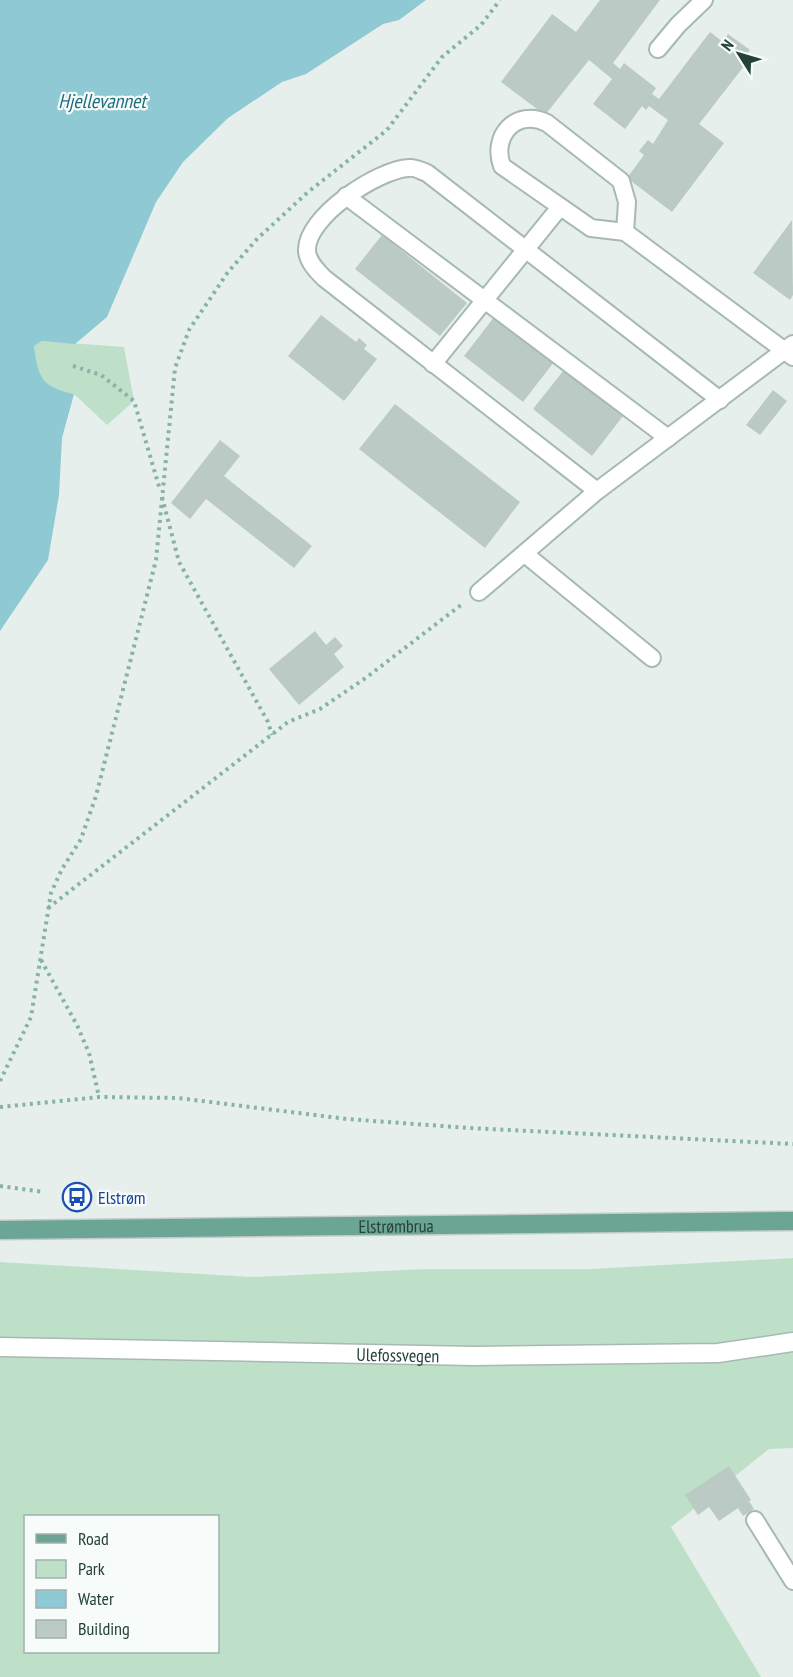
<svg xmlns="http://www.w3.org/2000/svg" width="793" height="1677" viewBox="0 0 793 1677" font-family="'PT Sans Narrow',sans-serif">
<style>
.green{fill:#bfe0c8;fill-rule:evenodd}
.water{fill:#8ec9d4}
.building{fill:#bbcac4}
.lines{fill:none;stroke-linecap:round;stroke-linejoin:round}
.service-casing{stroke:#a8b8b2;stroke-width:20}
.tertiary-casing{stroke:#a8b8b2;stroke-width:21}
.primary-casing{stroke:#c2cac8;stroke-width:21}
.path{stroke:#86b3a5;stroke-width:4;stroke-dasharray:3 4.5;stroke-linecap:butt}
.service{stroke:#fff;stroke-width:16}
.tertiary{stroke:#fff;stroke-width:18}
.primary{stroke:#6aa596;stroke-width:18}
.labels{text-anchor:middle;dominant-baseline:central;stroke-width:4.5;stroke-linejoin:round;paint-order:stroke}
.transit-label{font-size:18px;fill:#164399;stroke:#f7fbf9;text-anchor:start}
.street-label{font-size:18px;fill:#24423a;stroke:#f7fbf9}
.water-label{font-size:20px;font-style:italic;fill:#1c6f80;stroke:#f7fbf9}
</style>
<rect width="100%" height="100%" fill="#e6efeb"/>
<g class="green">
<polygon points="42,341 124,347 134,401 107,425 74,394 51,389 37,371 34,346"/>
<path d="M793 1258V1448L769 1449 671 1527 761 1677H0V1262L252 1277 427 1269H591ZM26 1516H218V1652H26Z"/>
</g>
<path class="water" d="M0 0H426L399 20 383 24 306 74 282 82 228 118 183 162 156 202 107 317 75 344 42 341 34 346C38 378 42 387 74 394L62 438 59 495 48 560 0 631Z"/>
<g class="building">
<polygon points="600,0 660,0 613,63 620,69 624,63 656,88 652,94 659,99 710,32 723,42 728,34 750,50 744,58 748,61 699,124 724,143 672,212 627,178 644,155 639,151 648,140 653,144 668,120 649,106 646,110 642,106 625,129 593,104 612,79 589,60 545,115 501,82 552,14 576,32"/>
<polygon points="792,220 793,295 790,300 753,273"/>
<polygon points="382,235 467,303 440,336 355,269"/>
<polygon points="321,315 356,342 359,338 367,345 364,349 377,359 344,401 288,356"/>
<polygon points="495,316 554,362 523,402 464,356"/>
<polygon points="564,370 623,416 592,456 533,409"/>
<polygon points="773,390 787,401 760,435 746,425"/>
<polygon points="395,404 520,502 485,548 359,449"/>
<polygon points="220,440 240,456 224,476 312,546 294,568 206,499 190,519 171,503"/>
<polygon points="315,631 326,645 335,637 343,646 334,654 344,667 299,705 269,669"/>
<polygon points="729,1466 751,1500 749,1501 754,1509 743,1516 738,1508 719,1521 709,1507 698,1515 685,1495"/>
</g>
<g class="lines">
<g class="service-casing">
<g id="service">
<polyline points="658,49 678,25 704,0"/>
<polyline points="346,196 668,438"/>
<path d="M625 232 627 202 621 181 547 123C516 108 491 136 502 166L591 228 625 232 793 357"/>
<polyline points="433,364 560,207"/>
<path d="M597 491 324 278C317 271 308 262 307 251 305 217 379 169 409 168 415 167 421 171 427 173L720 400"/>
<polyline points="525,554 652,658"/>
<polyline points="479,592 597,491 793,344"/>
<polyline points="755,1520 793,1581"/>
</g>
</g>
<g class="tertiary-casing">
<g id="tertiary">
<path id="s1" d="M0 1347 474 1356 718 1353 793 1342"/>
</g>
</g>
<g class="primary-casing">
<g id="primary">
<path id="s2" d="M0 1230 793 1221"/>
</g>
</g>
<g class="path">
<polyline points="73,366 101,375 134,401 160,490"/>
<polyline points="162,497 179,562 268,722 272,735"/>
<polyline points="48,908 288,722 320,709 367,677 461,605"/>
<polyline points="41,960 77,1025 89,1053 99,1097"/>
<polyline points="0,1081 31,1017 51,893 62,869 81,839 96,796 156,560 175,368 189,330 228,272 257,239 308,192 387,130 442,57 481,25 500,0"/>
<polyline points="0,1107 99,1097 178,1098 347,1119 469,1128 793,1144"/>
<polyline points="0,1186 44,1192"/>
</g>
<use href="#service" class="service"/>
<use href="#tertiary" class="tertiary"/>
<use href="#primary" class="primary"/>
</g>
<defs>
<g id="bus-ring" transform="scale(1.5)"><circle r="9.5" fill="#f7fbf9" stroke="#1a4fb4" stroke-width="1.5"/><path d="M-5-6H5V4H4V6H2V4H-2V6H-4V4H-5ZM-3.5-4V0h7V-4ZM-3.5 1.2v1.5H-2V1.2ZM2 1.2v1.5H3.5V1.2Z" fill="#1a4fb4"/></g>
</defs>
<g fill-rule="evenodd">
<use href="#bus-ring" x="77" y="1197"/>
</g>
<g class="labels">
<g class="transit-label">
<text x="98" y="1197">Elstrøm</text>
</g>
<g class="street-label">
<text stroke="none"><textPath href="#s2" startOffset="396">Elstrømbrua</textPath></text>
<text stroke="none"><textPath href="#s1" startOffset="398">Ulefossvegen</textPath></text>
</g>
<g class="water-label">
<text x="102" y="101">Hjellevannet</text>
</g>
</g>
<rect x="24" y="1515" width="195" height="138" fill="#f7fbf9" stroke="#a3b1ad" stroke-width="1.5"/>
<rect x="36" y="1534" width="30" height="9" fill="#6aa596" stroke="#a3b1ad" stroke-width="1.5"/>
<text x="78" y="1545" font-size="18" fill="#24423a">Road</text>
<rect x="36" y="1560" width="30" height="18" fill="#bfe0c8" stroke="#a3b1ad" stroke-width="1.5"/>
<text x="78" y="1575" font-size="18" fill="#24423a">Park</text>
<rect x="36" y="1590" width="30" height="18" fill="#8ec9d4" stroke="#a3b1ad" stroke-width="1.5"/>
<text x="78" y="1605" font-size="18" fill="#24423a">Water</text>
<rect x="36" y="1620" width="30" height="18" fill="#bbcac4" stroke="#a3b1ad" stroke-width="1.5"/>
<text x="78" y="1635" font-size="18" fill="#24423a">Building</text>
<g transform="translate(739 54) rotate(307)" stroke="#f7fbf9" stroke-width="4.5" paint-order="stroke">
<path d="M0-4.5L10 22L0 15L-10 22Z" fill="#24423a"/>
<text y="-9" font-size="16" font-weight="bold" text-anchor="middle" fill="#24423a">N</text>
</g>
</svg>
